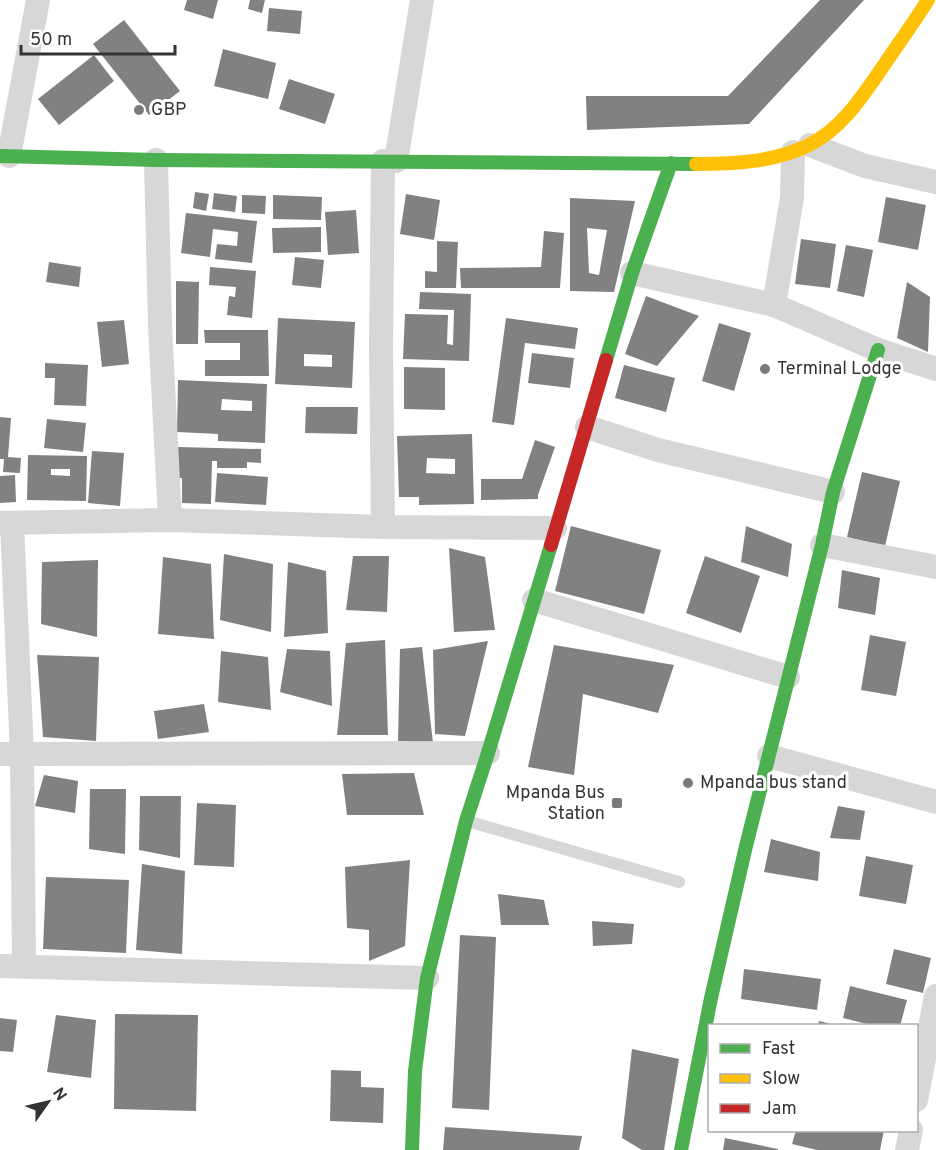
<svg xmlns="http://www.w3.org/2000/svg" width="936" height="1150" viewBox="0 0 936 1150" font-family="Overpass,sans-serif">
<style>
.building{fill:#818181;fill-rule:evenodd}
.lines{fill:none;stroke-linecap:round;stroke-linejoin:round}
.lane{stroke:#d7d7d7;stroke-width:12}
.street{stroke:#d7d7d7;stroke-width:24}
.fast{stroke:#4caf50;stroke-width:14}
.slow{stroke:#ffc107;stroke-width:14}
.jam{stroke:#c62828;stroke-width:14}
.poi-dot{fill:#7a7a7a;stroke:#fff;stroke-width:2}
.labels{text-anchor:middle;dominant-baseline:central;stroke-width:6;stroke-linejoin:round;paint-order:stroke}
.poi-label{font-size:18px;fill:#333;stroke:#fff;text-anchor:start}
</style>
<rect width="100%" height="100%" fill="#fff"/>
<g class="building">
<polygon points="187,0 218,0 213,19 184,10"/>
<polygon points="250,0 265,0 262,13 248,9"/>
<polygon points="820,0 864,0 749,124 587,130 586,96 728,96"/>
<polygon points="269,8 302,11 300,34 267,31"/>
<polygon points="124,20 180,91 149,115 93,44"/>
<polygon points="223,49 276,63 268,99 214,86"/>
<polygon points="94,55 114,81 59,125 38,99"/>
<polygon points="289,79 335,94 325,124 279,109"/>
<polygon points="195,192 209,194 206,211 193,208"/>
<polygon points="214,193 237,196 235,212 212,209"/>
<polygon points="406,194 440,200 434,240 400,234"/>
<polygon points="242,195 266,196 265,214 242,213"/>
<polygon points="273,195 322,197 321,220 273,219"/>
<polygon points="886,197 926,205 918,250 878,242"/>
<path d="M570 198 635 201 614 292 570 291ZM587 228 607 230 599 275 589 273Z"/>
<polygon points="356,210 359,253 328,255 325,212"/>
<polygon points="186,213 257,221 252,263 215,259 217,244 237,246 238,232 213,229 210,257 181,253"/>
<polygon points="321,227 321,252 273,253 272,228"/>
<polygon points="544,231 564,233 560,288 461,288 460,268 541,267"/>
<polygon points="801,239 836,244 830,288 795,284"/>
<polygon points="437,241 458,242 456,288 425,288 425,271 437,272"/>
<polygon points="846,245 873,250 864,297 837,291"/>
<polygon points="295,257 324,260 321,288 292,285"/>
<polygon points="49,262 81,267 79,287 46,282"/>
<polygon points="210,267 256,271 252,318 227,315 229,296 235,297 236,287 209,285"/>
<polygon points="176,281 199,282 198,344 176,344"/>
<polygon points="907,282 930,297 928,352 897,338"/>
<polygon points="420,292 471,294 469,361 403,359 405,314 448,315 447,344 453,345 454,310 419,309"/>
<polygon points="646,296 699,316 657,366 625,354"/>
<path d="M278 318 355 322 352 388 275 384ZM304 354 332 355V367L304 366Z"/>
<polygon points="506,318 578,328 575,349 525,343 514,425 492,422"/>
<polygon points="124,320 129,364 102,367 97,322"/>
<polygon points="719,323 751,333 734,391 702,381"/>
<polygon points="204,330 268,330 269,376 205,376 205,360 240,360 240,343 205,343"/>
<polygon points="532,353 574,358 570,388 528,383"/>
<polygon points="45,363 88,365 86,406 54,405 55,378 45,378"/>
<polygon points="624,365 675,378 666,412 615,398"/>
<polygon points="404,367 445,368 445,410 404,409"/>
<path d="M178 380 267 384 265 443 218 441V434L177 432ZM222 399 252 401V411L221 410Z"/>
<polygon points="306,407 358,407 357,434 305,433"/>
<polygon points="0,417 11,418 8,457 21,458 20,473 3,472 4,459 0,459"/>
<polygon points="47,419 86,423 83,452 44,448"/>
<path d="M472 434 474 504 419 505V497H399L397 436ZM427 458 455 459V474L426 473Z"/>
<polygon points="535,440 555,447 538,495 538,499 481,500 481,479 522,479"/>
<polygon points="178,447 261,449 261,463 247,462 247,468 217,468 217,461 212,461 211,504 182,503 182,478 177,478"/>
<polygon points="92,451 124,453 120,506 88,503"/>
<path d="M28 455 87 456 86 501 27 500ZM51 469H70V476L51 475Z"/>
<polygon points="862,472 900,481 885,546 847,537"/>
<polygon points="217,473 268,477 266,505 215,502"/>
<polygon points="15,475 16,502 0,503 0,476"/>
<polygon points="571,526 661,550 644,614 555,591"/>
<polygon points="746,526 792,544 788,577 741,562"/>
<polygon points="449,548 485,557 495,630 454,632"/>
<polygon points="224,554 273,564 271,632 220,620"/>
<polygon points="353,556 389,556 387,612 346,610"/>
<polygon points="705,556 760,576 741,633 686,613"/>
<polygon points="163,557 211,564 214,639 158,634"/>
<polygon points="98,560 97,637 41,624 42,562"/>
<polygon points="288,562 326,571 328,633 284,637"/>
<polygon points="842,570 880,578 875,615 838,608"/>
<polygon points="870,635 906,642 896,696 861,690"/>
<polygon points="385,640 388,735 337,735 346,643"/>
<polygon points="488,641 465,736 435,734 433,650"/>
<polygon points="554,645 674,665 658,713 583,694 574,775 528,767"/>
<polygon points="422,647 433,743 398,741 400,649"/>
<polygon points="287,649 330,651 332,706 280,692"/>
<polygon points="221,651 268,657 271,710 218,702"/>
<polygon points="37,655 99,657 96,741 43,737"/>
<polygon points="204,704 209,732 158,739 154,711"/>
<polygon points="414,773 424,815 347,815 342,774"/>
<polygon points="44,775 78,781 75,813 35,806"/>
<polygon points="90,789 126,789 125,854 89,849"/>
<polygon points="140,796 181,796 180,858 139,850"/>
<polygon points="197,803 236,805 234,867 194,865"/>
<polygon points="838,806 865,811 860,840 830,838"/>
<polygon points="771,839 820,852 818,881 764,872"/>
<polygon points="866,856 913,865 906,904 859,896"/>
<polygon points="410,860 405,946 369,961 369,930 347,928 345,867"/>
<polygon points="142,864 185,871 182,954 136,950"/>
<polygon points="46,877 129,880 126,953 43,949"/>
<polygon points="498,894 544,900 549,925 501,925"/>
<polygon points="592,921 634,924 632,944 593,946"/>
<polygon points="460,935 496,937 489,1110 452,1108"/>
<polygon points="894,949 931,958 923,993 886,984"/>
<polygon points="744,969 821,979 817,1010 741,999"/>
<polygon points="850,986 907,1000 900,1026 875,1026 843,1018"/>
<polygon points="115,1014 198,1015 196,1111 114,1109"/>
<polygon points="56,1015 96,1020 91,1078 47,1072"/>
<polygon points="0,1018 17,1020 13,1052 0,1051"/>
<polygon points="819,1021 835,1025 835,1026 818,1026"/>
<polygon points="632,1049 679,1059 664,1150 642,1150 622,1138"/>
<polygon points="331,1070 361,1071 361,1087 384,1088 383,1123 330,1121"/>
<polygon points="445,1127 582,1136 579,1150 443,1150"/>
<polygon points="796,1130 884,1130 880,1150 817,1150 792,1144"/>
<polygon points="725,1138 778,1149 778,1150 723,1150"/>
</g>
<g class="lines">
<polyline class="lane" points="467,821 679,882"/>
<g class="street">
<polyline points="810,145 865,166 936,182"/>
<polyline points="9,156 38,0"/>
<polyline points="156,160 160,326 170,520"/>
<polyline points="383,161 381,348 383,527"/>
<polyline points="396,161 422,0"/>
<polyline points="632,273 774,305 878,350 936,369"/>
<polyline points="774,305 792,198 793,152"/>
<polyline points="587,427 658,450 833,492"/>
<polyline points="0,523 170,520 383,527 555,528"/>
<polyline points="12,524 22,754 24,966"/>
<polyline points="822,545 936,567"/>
<polyline points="534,600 788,677"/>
<polyline points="0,754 488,753"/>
<polyline points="769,756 936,802"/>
<polyline points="0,966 427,978"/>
<polyline points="916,1100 936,996"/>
<polyline points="907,1150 911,1130"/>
</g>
<g class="fast">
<polyline points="0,156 156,160 696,164"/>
<polyline points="606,360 632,273 671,163"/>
<polyline points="412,1150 415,1071 427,978 466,821 488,753 551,545"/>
<polyline points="681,1150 711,998 746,846 822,545 833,492 878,350"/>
</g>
<path class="slow" d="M696 164C734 164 775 162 809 145 843 128 863 95 884 65 899 43 914 22 928 0"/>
<polyline class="jam" points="551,545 606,360"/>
</g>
<g class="poi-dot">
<circle cx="139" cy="110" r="6"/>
<circle cx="765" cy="369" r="6"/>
<circle cx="688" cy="783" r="6"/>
<rect x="611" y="797" width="12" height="12" rx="3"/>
</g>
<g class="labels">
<g class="poi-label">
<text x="151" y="110">GBP</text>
<text x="777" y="369">Terminal Lodge</text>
<text x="700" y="783">Mpanda bus stand</text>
<text x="605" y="793" text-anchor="end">Mpanda Bus<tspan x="605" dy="21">Station</tspan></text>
</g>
</g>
<rect x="708" y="1024" width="210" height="108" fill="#ffffff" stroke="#adadad" stroke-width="1.5"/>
<rect x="720" y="1044" width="30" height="9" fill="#4caf50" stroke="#adadad" stroke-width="1.5"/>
<text x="762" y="1054" font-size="18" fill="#333333">Fast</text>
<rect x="720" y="1074" width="30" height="9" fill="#ffc107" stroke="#adadad" stroke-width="1.5"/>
<text x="762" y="1084" font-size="18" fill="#333333">Slow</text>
<rect x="720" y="1104" width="30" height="9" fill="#c62828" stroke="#adadad" stroke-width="1.5"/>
<text x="762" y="1114" font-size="18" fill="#333333">Jam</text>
<g transform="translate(48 1102) rotate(56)" stroke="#ffffff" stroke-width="4.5" paint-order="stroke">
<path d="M0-4.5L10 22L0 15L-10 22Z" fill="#333333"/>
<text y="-9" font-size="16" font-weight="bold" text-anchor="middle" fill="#333333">N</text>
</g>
<path d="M21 45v9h154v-9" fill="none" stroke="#333333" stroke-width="3"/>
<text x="30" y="45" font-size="18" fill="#333333" stroke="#ffffff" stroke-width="4.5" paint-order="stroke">50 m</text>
</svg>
